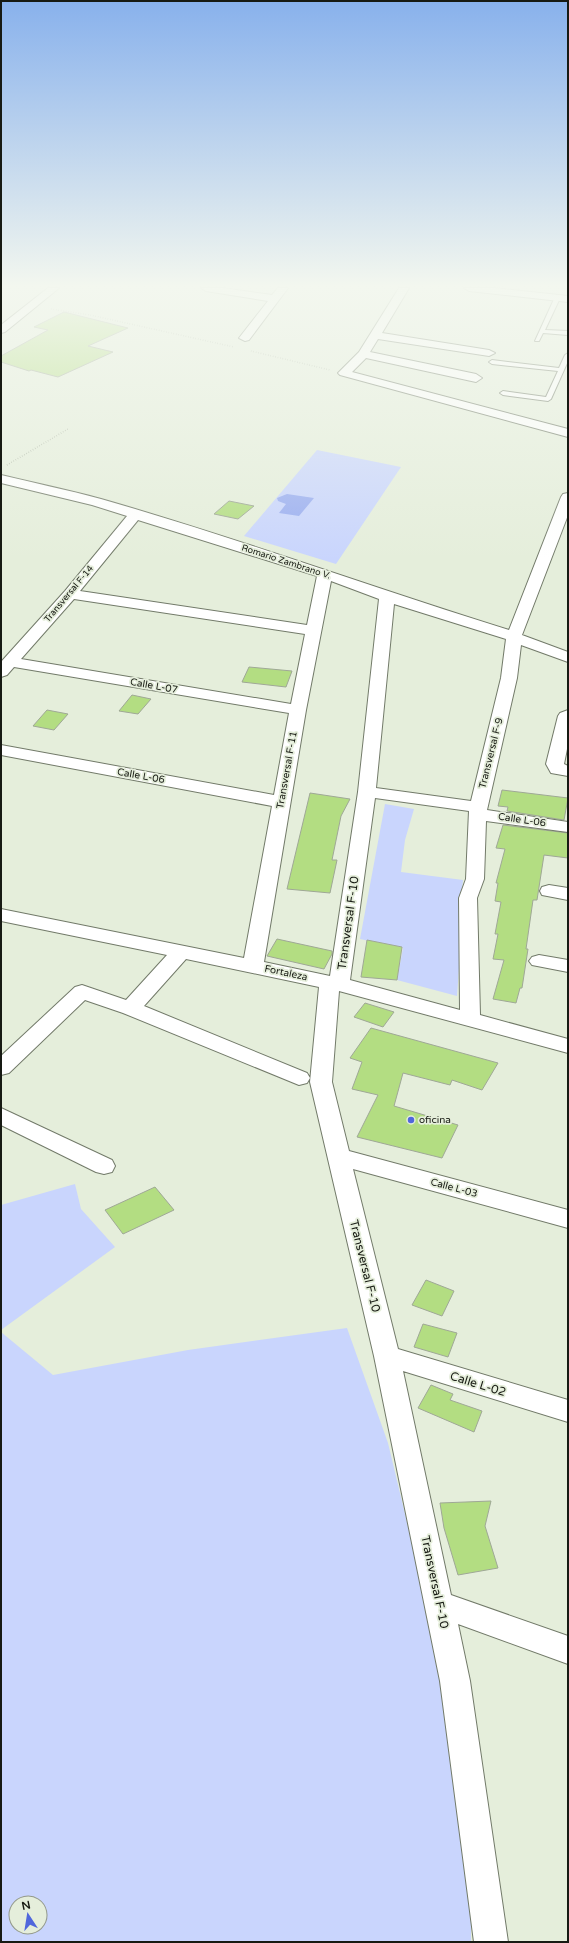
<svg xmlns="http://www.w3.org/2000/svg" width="569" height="1943" viewBox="0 0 569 1943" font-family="'Varela Round',sans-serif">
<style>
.green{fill:#c9d5fd;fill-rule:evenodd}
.water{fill:#99adf1}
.building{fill:#b3dd82;stroke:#9fa896}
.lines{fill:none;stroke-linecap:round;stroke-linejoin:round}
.service-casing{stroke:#727a69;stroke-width:2}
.minor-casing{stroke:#727a69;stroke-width:2}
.path{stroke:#9fa697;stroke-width:1.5;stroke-dasharray:0.5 2;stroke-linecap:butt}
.service{fill:#fff;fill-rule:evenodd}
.minor{fill:#fff;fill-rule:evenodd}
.poi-dot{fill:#5067dc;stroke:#e5eedb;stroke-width:1.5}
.labels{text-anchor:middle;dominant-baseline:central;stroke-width:3.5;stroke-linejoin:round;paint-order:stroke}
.far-street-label{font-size:9px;fill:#171a13;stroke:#e5eedb}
.street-label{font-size:10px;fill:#171a13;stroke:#e5eedb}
.poi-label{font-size:10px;fill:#171a13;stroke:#e5eedb;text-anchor:start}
.near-street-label{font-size:12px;fill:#171a13;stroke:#e5eedb}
</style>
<rect width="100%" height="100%" fill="#e5eedb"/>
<g class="green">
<polygon points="317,450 401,467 336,564 244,536"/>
<polygon points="385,804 414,809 405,840 401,872 463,880 459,918 460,954 457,996 397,980 403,948 360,939"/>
<polygon points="75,1184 81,1209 115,1247 1,1330 1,1205"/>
<path d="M347 1328 388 1443 434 1635 471 1887V1942H1V1332L53 1375 188 1350ZM16 1903H40V1927H16Z"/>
</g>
<polygon class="water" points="287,494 314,498 299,516 279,513 286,504 278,501 277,498"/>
<g class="building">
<polygon points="64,312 128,328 88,346 113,352 58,377 31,370 29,371 1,362 1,356 48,330 34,327"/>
<polygon points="229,501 254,506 238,519 214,514"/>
<polygon points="249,667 292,671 286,687 242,682"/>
<polygon points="132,695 151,699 138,714 119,711"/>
<polygon points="47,710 68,714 54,730 33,726"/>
<polygon points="502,790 568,798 564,820 507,811 508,807 498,806"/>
<polygon points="310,793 350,799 341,816 332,860 337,860 330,893 287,889"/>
<polygon points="503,825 568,833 568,858 544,855 537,900 533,900 526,949 528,949 522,988 520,988 516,1003 493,999 504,960 493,959 498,934 495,934 501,902 495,901 498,883 496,883 505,849 496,848"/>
<polygon points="277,939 332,951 332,954 324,969 267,956"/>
<polygon points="367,940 402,947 397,980 361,977"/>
<polygon points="365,1003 394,1012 383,1027 354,1017"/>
<polygon points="371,1028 498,1063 482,1090 452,1080 450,1085 403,1073 394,1106 458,1125 442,1158 357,1137 378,1095 352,1089 362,1062 350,1058"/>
<polygon points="155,1187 174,1210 123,1234 105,1210"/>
<polygon points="426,1280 454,1291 442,1316 412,1305"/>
<polygon points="423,1324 457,1333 448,1357 414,1347"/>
<polygon points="431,1385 453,1394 450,1400 482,1411 474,1432 418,1408"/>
<polygon points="491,1501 485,1526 498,1568 458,1575 444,1528 440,1503"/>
</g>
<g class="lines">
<g class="service-casing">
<g id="service">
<polygon points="555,297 560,298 545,330 568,331 568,335 543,333 539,341 535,341"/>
<polygon points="568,353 568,361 551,399 548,401 503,395 500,393 503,391 546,397 558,371 492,364 489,362 492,360 559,368 565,355"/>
</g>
</g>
<g class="minor-casing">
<g id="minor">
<polygon points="48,288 59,288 5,332 1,333 1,325"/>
<polygon points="201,288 223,288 272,295 278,288 288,288 249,340 245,341 239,338 268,301 206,291"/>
<polygon points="399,288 409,288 382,333 489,350 495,353 489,356 378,339 370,352 476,374 482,378 476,382 366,358 352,372 568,429 568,437 340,375 338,373 359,352"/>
<polygon points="464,288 494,288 568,296 568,302 469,291"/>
<path d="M1 475C34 483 68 490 101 499 238 538 373 588 509 630L561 497 563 494 568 493V515L522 635 568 652V662L521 645 517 678 487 810 568 822V832L486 821 484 879 477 898 480 1015 568 1039V1053L339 991 332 1082 349 1151 568 1210V1228L353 1169 398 1349 568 1400V1422L403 1371 451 1595 568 1636V1664L458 1624 470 1681 508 1942H474L440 1681 374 1356 310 1082 319 987 186 959 144 1006 307 1073 310 1078 307 1083 299 1085 123 1013 85 1000 9 1073 1 1075V1056L75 987 82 985 126 1000 167 955 1 921V909L244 958 272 806 1 755V745L274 795 289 713 14 667 7 675 1 677V662L65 591 127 516 92 505 1 483ZM138 520 317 576 307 625 80 591ZM331 581 379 599 358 792 330 976 264 962 306 710ZM74 599 305 634 291 704 21 659ZM394 604 506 639 501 678 471 801 376 788ZM375 798 469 811 466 879 459 898 460 1010 350 980Z"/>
<polygon points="568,710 568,744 564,764 568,766 568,776 551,773 546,764 558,716 560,713"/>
<polygon points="549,885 568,888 568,900 542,895 540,891 542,887"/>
<polygon points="539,955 568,960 568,972 532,965 529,961 532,957"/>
<polygon points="1,1108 112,1160 115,1166 112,1172 104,1174 96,1172 1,1125"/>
</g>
</g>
<g class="path">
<polyline points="51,309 90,315 234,347"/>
<polyline points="251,351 330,370"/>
<polyline points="7,465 68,429"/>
</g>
<use href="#service" class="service"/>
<use href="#minor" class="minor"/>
</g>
<linearGradient id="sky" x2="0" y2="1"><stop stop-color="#88b1ec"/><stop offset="0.51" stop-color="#f3f7ef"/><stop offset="1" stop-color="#f3f7ef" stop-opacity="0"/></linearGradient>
<rect width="569" height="560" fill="url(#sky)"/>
<circle class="poi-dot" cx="411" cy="1120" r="4"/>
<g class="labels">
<g class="far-street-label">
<text transform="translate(286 562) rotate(18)">Romario Zambrano V.</text>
<text transform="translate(69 594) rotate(-50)">Transversal F-14</text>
</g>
<g class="street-label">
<text transform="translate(154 686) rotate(10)">Calle L-07</text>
<text transform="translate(491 753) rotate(-76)">Transversal F-9</text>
<text transform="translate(287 770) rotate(-80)">Transversal F-11</text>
<text transform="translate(141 776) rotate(10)">Calle L-06</text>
<text transform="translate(522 820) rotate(8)">Calle L-06</text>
<text transform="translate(286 973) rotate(12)">Fortaleza</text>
<text transform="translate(454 1188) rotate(15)">Calle L-03</text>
</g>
<g class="poi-label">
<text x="419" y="1120">oficina</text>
</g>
<g class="near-street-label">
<text transform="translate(348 923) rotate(-82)">Transversal F-10</text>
<text transform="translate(365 1266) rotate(76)">Transversal F-10</text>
<text transform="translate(478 1384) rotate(17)">Calle L-02</text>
<text transform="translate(435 1582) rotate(78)">Transversal F-10</text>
</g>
</g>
<rect width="569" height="1943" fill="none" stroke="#171a13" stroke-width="4"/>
<g transform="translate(28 1915) rotate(348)"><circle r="19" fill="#e5eedb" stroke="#93998b"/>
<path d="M0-3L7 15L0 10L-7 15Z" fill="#5067dc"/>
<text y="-6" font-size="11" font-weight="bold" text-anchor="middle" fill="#171a13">N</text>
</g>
</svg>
